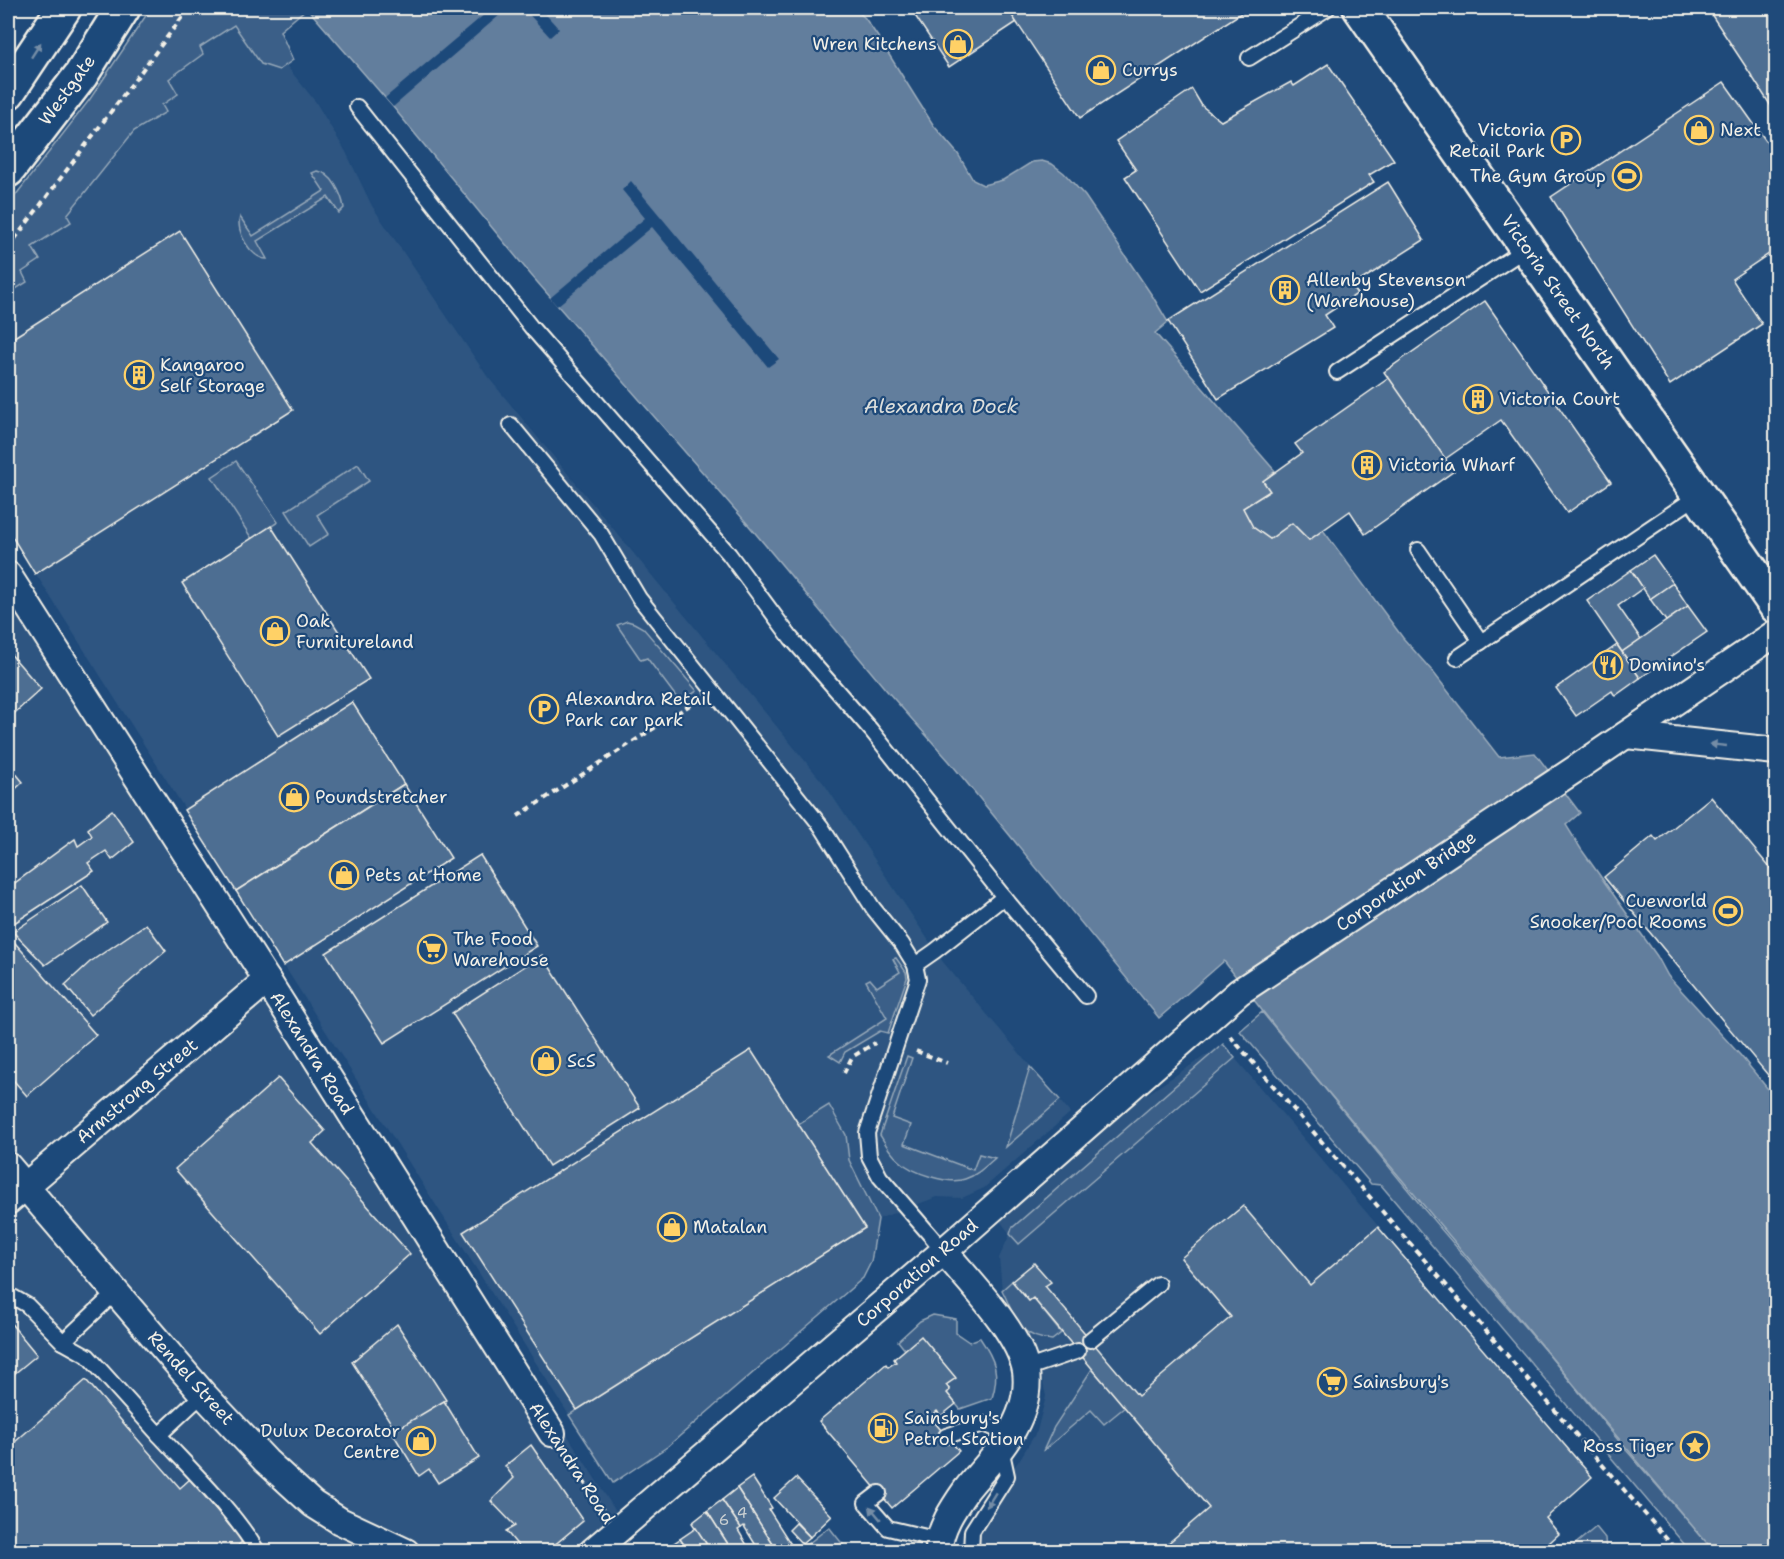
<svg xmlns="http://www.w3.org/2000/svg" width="1784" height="1559" viewBox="0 0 1784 1559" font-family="'Shantell Sans',sans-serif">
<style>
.built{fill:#2d5581}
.green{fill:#3a5f88;stroke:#97a8b8;stroke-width:1.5}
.water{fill:#627e9d;stroke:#9cacbb;stroke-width:1.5}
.pier{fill:#1f4a7a}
.building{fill:#4d6e92;stroke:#f4f1e8;stroke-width:1.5}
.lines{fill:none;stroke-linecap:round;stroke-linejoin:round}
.service-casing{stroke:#f4f1e8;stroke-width:18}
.minor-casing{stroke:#f4f1e8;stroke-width:30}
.trunk-casing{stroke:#f4f1e8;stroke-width:38}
.path{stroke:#f4f1e8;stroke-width:4;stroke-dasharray:6 4.5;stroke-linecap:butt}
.service{stroke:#1f4a7a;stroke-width:14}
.minor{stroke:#1f4a7a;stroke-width:26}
.trunk{stroke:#1f4a7a;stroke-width:33}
.oneway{fill:#748da6}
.labels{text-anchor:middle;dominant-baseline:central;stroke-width:4.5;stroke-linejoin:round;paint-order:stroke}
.number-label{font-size:15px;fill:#cad0d2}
.poi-label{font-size:18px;fill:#f4f1e8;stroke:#1f4a7a;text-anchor:start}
.street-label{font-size:18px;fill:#f4f1e8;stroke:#1f4a7a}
.water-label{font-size:20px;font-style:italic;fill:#dee0dd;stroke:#1f4a7a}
</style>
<rect width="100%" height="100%" fill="#1f4a7a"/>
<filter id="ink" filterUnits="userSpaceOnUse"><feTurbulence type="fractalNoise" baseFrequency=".0167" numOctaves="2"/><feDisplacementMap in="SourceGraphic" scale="12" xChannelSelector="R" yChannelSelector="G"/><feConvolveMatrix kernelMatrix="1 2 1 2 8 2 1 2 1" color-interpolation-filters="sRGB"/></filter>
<g filter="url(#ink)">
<g class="built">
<polygon points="220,8 240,8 315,101 346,152 372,206 487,376 825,785 943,962 1070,1113 984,1188 962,1198 937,1197 878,1219 569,1415 8,530 8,277"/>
<polygon points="8,553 620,1518 581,1551 8,1551"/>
<polygon points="1223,1044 1592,1477 1546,1518 1559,1534 1539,1551 958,1552 967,1530 989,1498 1018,1462 1037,1431 1046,1396 1039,1366 1002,1290 999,1258 1010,1234 985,1201"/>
</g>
<g class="green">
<polygon points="151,8 307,8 280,31 293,60 279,70 261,64 234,25 200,47 203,54 169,79 178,94 162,105 166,112 134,131 67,215 71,222 32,247 40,260 22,272 27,282 8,294 8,205 90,99"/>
<path d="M317 171C332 172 342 195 344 208L339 213 328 197 257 241 267 259C251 259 235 231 240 217L253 236 324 191 312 173Z"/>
<polygon points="236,461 278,522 252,539 212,477"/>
<polygon points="358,464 369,481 317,515 329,534 309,547 286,511"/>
<polygon points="627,621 634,623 643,628 697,691 680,702 647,658 641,660 617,625"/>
<polygon points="896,958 906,972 907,978 888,1033 880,1031 845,1052 840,1062 829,1055 887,1018 866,981 870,979 877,987 900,972 893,959"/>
<polygon points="1262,1012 1423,1208 1548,1354 1627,1451 1714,1551 1690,1551 1381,1185 1371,1184 1240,1031"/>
<polygon points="1223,1044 1235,1058 1019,1244 1010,1234 1012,1228"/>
<path d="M907 1056 912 1058 892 1118 911 1125 904 1144 973 1170 979 1154 995 1158C986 1166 977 1175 965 1179 949 1185 912 1173 900 1161 891 1154 886 1145 880 1135Z"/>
<polygon points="1030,1067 1060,1100 1006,1147"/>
<polygon points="829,1105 846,1135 849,1160 878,1219 871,1262 863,1278 667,1447 613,1483 569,1415 865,1228 798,1124"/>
<path d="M1012 1281 1029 1301 1033 1298 1061 1333 1052 1340C1017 1337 1016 1318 1002 1290Z"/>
<path d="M933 1315 956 1319V1333L969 1342 980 1338C995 1360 1000 1373 992 1398L960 1409 947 1393 950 1390 946 1385 955 1377 921 1337 905 1350 898 1341 920 1321Z"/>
<polygon points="1092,1369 1125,1407 1104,1424 1091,1410 1043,1451 1054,1427"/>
<polygon points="829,1527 848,1551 805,1551 803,1548"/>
<polygon points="1596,1527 1605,1538 1606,1551 1567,1551"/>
</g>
<path class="water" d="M307 8H854L865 18 878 37 918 101 934 126 958 154 973 180 983 185 1003 180 1032 162 1042 161 1052 164 1064 173 1085 196 1153 297 1168 322 1155 333 1275 471 1263 481 1270 491 1243 508 1253 527 1270 539 1292 523 1309 540 1323 530 1403 638 1433 672 1499 757 1535 753 1580 813 1566 825 1581 849 1657 956 1668 976 1741 1056 1776 1099V1551H1714C1633 1458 1555 1361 1475 1266 1390 1165 1303 1066 1224 961L1159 1018 949 761 887 691 751 528 531 275 393 107Z"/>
<g class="pier">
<polygon points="492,8 508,8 393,107 385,98"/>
<polygon points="523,8 540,8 559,29 550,37"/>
<polygon points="631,181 779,359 768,367 652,227 557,306 550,298 645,218 622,190"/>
</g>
<g class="building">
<polygon points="910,8 1007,8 1017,22 949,67"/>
<polygon points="1007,8 1249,8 1080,118"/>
<polygon points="1707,8 1776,8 1776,114 1746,67"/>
<polygon points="1328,64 1394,160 1369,175 1374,182 1200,291 1125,177 1136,170 1116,141 1192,89 1202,106 1221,121 1291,82 1294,86"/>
<polygon points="1724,82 1776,155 1776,249 1732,279 1762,324 1670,385 1551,197"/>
<polygon points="1388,182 1424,240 1352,286 1357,294 1325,315 1333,328 1218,399 1168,321"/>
<polygon points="180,231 293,410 35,574 8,530 8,341"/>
<polygon points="1485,301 1611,482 1567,513 1501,420 1445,459 1384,372"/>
<polygon points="1389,378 1454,471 1365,534 1350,511 1309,540 1292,523 1270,539 1253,527 1243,508 1270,491 1263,481 1302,453 1295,444"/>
<polygon points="271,526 369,679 278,736 182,583"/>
<polygon points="1653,555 1673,583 1650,599 1631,570"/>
<polygon points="1631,570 1643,588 1618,606 1641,639 1622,652 1587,601"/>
<polygon points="1673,583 1688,606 1666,621 1650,599"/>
<polygon points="1688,606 1707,632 1640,678 1622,652"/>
<polygon points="1617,645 1640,678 1615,696 1612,691 1576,716 1556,688"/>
<polygon points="8,651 41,689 8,719"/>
<polygon points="352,702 404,784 236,891 184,810"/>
<polygon points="8,764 23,782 8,796"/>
<polygon points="404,784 451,858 283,966 236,891"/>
<polygon points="1711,797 1776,875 1776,1076 1772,1080 1604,877 1653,836 1657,841"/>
<polygon points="112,810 134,842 112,860 106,851 88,863 94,871 8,927 8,888 75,839 78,846 92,836 88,829"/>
<polygon points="480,855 537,946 384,1043 326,953"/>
<polygon points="82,885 107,922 45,965 13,932"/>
<polygon points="146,924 166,951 90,1015 65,985 90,962"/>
<polygon points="8,935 96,1035 27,1096 8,1074"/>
<polygon points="542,955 640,1108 549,1166 452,1013"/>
<polygon points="751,1050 865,1228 577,1410 463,1232"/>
<polygon points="278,1078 325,1131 312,1143 410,1254 320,1334 175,1169"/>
<polygon points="1243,1206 1310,1285 1378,1227 1592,1477 1546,1518 1559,1534 1539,1552 1158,1552 1209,1508 1033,1298 1029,1301 1012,1281 1034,1263 1051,1282 1045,1286 1138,1396 1231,1317 1181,1258"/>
<polygon points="8,1320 37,1355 8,1379"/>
<polygon points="397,1324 446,1400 396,1431 352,1362"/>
<polygon points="921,1336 956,1378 946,1385 950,1390 947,1393 956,1404 941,1416 937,1411 930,1417 959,1451 892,1508 819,1421 886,1364 888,1367 896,1362 894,1359"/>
<polygon points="86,1380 180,1488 190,1479 243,1541 231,1552 8,1552 8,1448"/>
<polygon points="444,1401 479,1458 438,1483 429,1469 419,1476 392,1432"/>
<polygon points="531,1445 583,1521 546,1552 523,1552 506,1531 515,1526 491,1501 514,1478 505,1466"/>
<polygon points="752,1477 772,1508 769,1510 792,1546 783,1552 778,1552 737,1488"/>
<polygon points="796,1478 832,1516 810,1537 774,1498"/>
<polygon points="737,1488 778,1552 760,1552 744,1526 741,1528 722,1500"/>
<polygon points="722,1500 741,1528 738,1530 751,1552 733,1552 707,1511"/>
<polygon points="707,1511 733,1552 716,1552 713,1546 709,1548 692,1523"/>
<polygon points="796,1523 810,1537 802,1544 789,1530"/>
<polygon points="696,1528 709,1548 712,1552 689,1552 680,1539"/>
<polygon points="680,1539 689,1552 667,1552 665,1549"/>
</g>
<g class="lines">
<g class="service-casing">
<g id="service">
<polyline points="1249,58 1328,8"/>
<polyline points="357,107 531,327 729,554 791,638 871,730 1004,897"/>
<polyline points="1337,372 1527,248"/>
<polyline points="511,425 601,534 639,598 821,826 873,908 902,944 915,965 918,979 867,1133 869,1156 880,1177 944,1251"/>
<polyline points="1418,550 1481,642"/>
<polyline points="1457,658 1699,495"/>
<polyline points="915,965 935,951 1004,897 1086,996"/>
<polyline points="8,1297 13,1297 27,1305 63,1342 88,1356 159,1435 203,1394"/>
<polyline points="1090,1340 1158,1284"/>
<polyline points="63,1342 116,1292"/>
<polyline points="1025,1369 1078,1351"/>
<path d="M159 1435C193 1472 232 1509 258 1552"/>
<polyline points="946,1436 984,1424 1010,1435"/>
<polyline points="879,1493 866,1503 888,1528 939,1540"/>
<polyline points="971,1552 972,1531 1007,1476 1001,1448"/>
</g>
</g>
<g class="minor-casing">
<g id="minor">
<polyline points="8,575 267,980 552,1433"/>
<polyline points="1626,735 1776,751"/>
<polyline points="8,1166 203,1394 266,1461 313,1504 340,1521 406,1552"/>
<polyline points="8,1201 267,980"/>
<polyline points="592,1552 944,1251 1239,992 1574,770 1776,633"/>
<path d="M939 1552C938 1530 954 1507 966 1490 980 1472 997 1456 1009 1436 1021 1417 1029 1394 1026 1371 1019 1331 969 1282 944 1251"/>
</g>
</g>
<g class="trunk-casing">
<g id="trunk">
<polyline points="1360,8 1776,606"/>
<polyline points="8,92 64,8"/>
<polyline points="8,170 81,75 123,8"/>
</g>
</g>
<g class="path">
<polyline points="8,248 189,8"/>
<polyline points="518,816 696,701"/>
<polyline points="1230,1036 1678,1552"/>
<polyline points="916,1051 947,1063"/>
<polyline points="844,1073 852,1057 875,1043"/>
<polyline points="565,1454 603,1510"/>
</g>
<use href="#service" class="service"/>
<use href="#minor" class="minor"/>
<use href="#trunk" class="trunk"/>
</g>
<defs><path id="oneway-solid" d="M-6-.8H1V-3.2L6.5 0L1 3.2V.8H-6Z" transform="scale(1.5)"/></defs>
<g class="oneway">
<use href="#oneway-solid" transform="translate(36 50) rotate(-57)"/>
<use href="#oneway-solid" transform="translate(1718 745) rotate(-174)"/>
<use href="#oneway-solid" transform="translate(991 1500) rotate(122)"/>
<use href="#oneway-solid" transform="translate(875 1513) rotate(-130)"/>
</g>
</g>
<defs>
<g id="shop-ring" transform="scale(1.5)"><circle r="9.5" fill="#1f4a7a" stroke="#ffd166" stroke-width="1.5"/><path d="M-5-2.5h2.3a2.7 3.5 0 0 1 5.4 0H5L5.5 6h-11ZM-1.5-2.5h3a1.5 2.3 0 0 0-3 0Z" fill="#ffd166"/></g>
<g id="parking-ring" transform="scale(1.5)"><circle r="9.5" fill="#1f4a7a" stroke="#ffd166" stroke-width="1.5"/><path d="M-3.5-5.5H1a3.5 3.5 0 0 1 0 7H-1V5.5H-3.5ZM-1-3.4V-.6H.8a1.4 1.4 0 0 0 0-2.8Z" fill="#ffd166"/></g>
<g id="stadium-ring" transform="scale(1.5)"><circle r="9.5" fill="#1f4a7a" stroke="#ffd166" stroke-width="1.5"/><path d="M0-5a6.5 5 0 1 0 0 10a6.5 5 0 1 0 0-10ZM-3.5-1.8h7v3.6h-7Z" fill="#ffd166"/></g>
<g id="building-ring" transform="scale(1.5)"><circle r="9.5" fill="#1f4a7a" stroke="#ffd166" stroke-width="1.5"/><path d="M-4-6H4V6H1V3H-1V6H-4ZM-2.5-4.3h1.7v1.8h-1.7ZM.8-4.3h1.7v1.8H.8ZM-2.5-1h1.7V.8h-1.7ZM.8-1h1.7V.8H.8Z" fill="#ffd166"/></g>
<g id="restaurant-ring" transform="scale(1.5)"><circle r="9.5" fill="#1f4a7a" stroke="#ffd166" stroke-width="1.5"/><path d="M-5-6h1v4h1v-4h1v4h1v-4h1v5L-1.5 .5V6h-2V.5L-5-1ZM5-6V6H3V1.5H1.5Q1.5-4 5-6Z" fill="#ffd166"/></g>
<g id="supermarket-ring" transform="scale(1.5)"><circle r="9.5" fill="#1f4a7a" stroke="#ffd166" stroke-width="1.5"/><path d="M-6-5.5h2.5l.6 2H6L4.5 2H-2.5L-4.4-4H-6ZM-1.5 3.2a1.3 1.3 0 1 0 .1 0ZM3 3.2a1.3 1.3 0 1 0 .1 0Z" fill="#ffd166"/></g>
<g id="fuel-ring" transform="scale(1.5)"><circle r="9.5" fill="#1f4a7a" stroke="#ffd166" stroke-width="1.5"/><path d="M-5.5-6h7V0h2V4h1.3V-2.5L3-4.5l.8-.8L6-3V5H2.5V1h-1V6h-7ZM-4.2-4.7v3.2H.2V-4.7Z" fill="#ffd166"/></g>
<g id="sight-ring" transform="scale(1.5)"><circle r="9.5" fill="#1f4a7a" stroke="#ffd166" stroke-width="1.5"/><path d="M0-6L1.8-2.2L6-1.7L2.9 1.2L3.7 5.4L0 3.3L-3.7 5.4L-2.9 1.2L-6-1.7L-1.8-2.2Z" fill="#ffd166"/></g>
</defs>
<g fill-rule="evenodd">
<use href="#shop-ring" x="958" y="44"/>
<use href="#shop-ring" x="1101" y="70"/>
<use href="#shop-ring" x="1699" y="130"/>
<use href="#parking-ring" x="1566" y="140"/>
<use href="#stadium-ring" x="1627" y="176"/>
<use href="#building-ring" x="1285" y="290"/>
<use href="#building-ring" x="139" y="375"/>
<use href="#building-ring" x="1478" y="399"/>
<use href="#building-ring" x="1367" y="465"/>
<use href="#shop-ring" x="275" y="631"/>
<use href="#restaurant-ring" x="1608" y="665"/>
<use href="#parking-ring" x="544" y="709"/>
<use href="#shop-ring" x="294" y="797"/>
<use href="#shop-ring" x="344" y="875"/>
<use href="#stadium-ring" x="1728" y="911"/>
<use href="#supermarket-ring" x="432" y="949"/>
<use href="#shop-ring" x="546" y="1061"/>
<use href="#shop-ring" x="672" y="1227"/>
<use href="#supermarket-ring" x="1332" y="1382"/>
<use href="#fuel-ring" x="883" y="1428"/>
<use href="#shop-ring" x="421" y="1441"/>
<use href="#sight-ring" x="1695" y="1446"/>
</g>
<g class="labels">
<g class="number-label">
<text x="742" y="1513">4</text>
<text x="724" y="1520">6</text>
</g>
<g class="poi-label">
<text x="937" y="44" text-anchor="end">Wren Kitchens</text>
<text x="1122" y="70">Currys</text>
<text x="1545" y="130" text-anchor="end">Victoria<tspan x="1545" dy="21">Retail Park</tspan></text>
<text x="1720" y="130">Next</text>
<text x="1606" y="176" text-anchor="end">The Gym Group</text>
<text x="1306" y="280">Allenby Stevenson<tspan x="1306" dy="21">(Warehouse)</tspan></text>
<text x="160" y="365">Kangaroo<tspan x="160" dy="21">Self Storage</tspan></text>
<text x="1499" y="399">Victoria Court</text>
<text x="1388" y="465">Victoria Wharf</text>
<text x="296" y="621">Oak<tspan x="296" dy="21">Furnitureland</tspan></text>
<text x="1629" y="665">Domino's</text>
<text x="565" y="699">Alexandra Retail<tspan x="565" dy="21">Park car park</tspan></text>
<text x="315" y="797">Poundstretcher</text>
<text x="365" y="875">Pets at Home</text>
<text x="1707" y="901" text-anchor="end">Cueworld<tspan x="1707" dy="21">Snooker/Pool Rooms</tspan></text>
<text x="453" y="939">The Food<tspan x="453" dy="21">Warehouse</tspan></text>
<text x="567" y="1061">ScS</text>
<text x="693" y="1227">Matalan</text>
<text x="1353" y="1382">Sainsbury's</text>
<text x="904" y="1418">Sainsbury's<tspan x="904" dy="21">Petrol Station</tspan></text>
<text x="400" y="1431" text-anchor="end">Dulux Decorator<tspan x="400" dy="21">Centre</tspan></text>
<text x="1674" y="1446" text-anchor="end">Ross Tiger</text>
</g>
<g class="street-label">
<text transform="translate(67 90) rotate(-54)">Westgate</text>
<text transform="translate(1558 292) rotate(55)">Victoria Street North</text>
<text transform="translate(1406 881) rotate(-34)">Corporation Bridge</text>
<text transform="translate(312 1053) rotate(58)">Alexandra Road</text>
<text transform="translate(137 1091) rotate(-40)">Armstrong Street</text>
<text transform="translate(917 1273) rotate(-41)">Corporation Road</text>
<text transform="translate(191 1378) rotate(48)">Rendel Street</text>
<text transform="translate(572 1463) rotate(57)">Alexandra Road</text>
</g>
<g class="water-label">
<text x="941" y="406">Alexandra Dock</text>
</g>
</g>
<rect width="1784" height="1559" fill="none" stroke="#1f4a7a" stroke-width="30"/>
<rect x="15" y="15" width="1754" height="1529" fill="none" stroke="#f4f1e8" stroke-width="2" filter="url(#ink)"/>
</svg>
